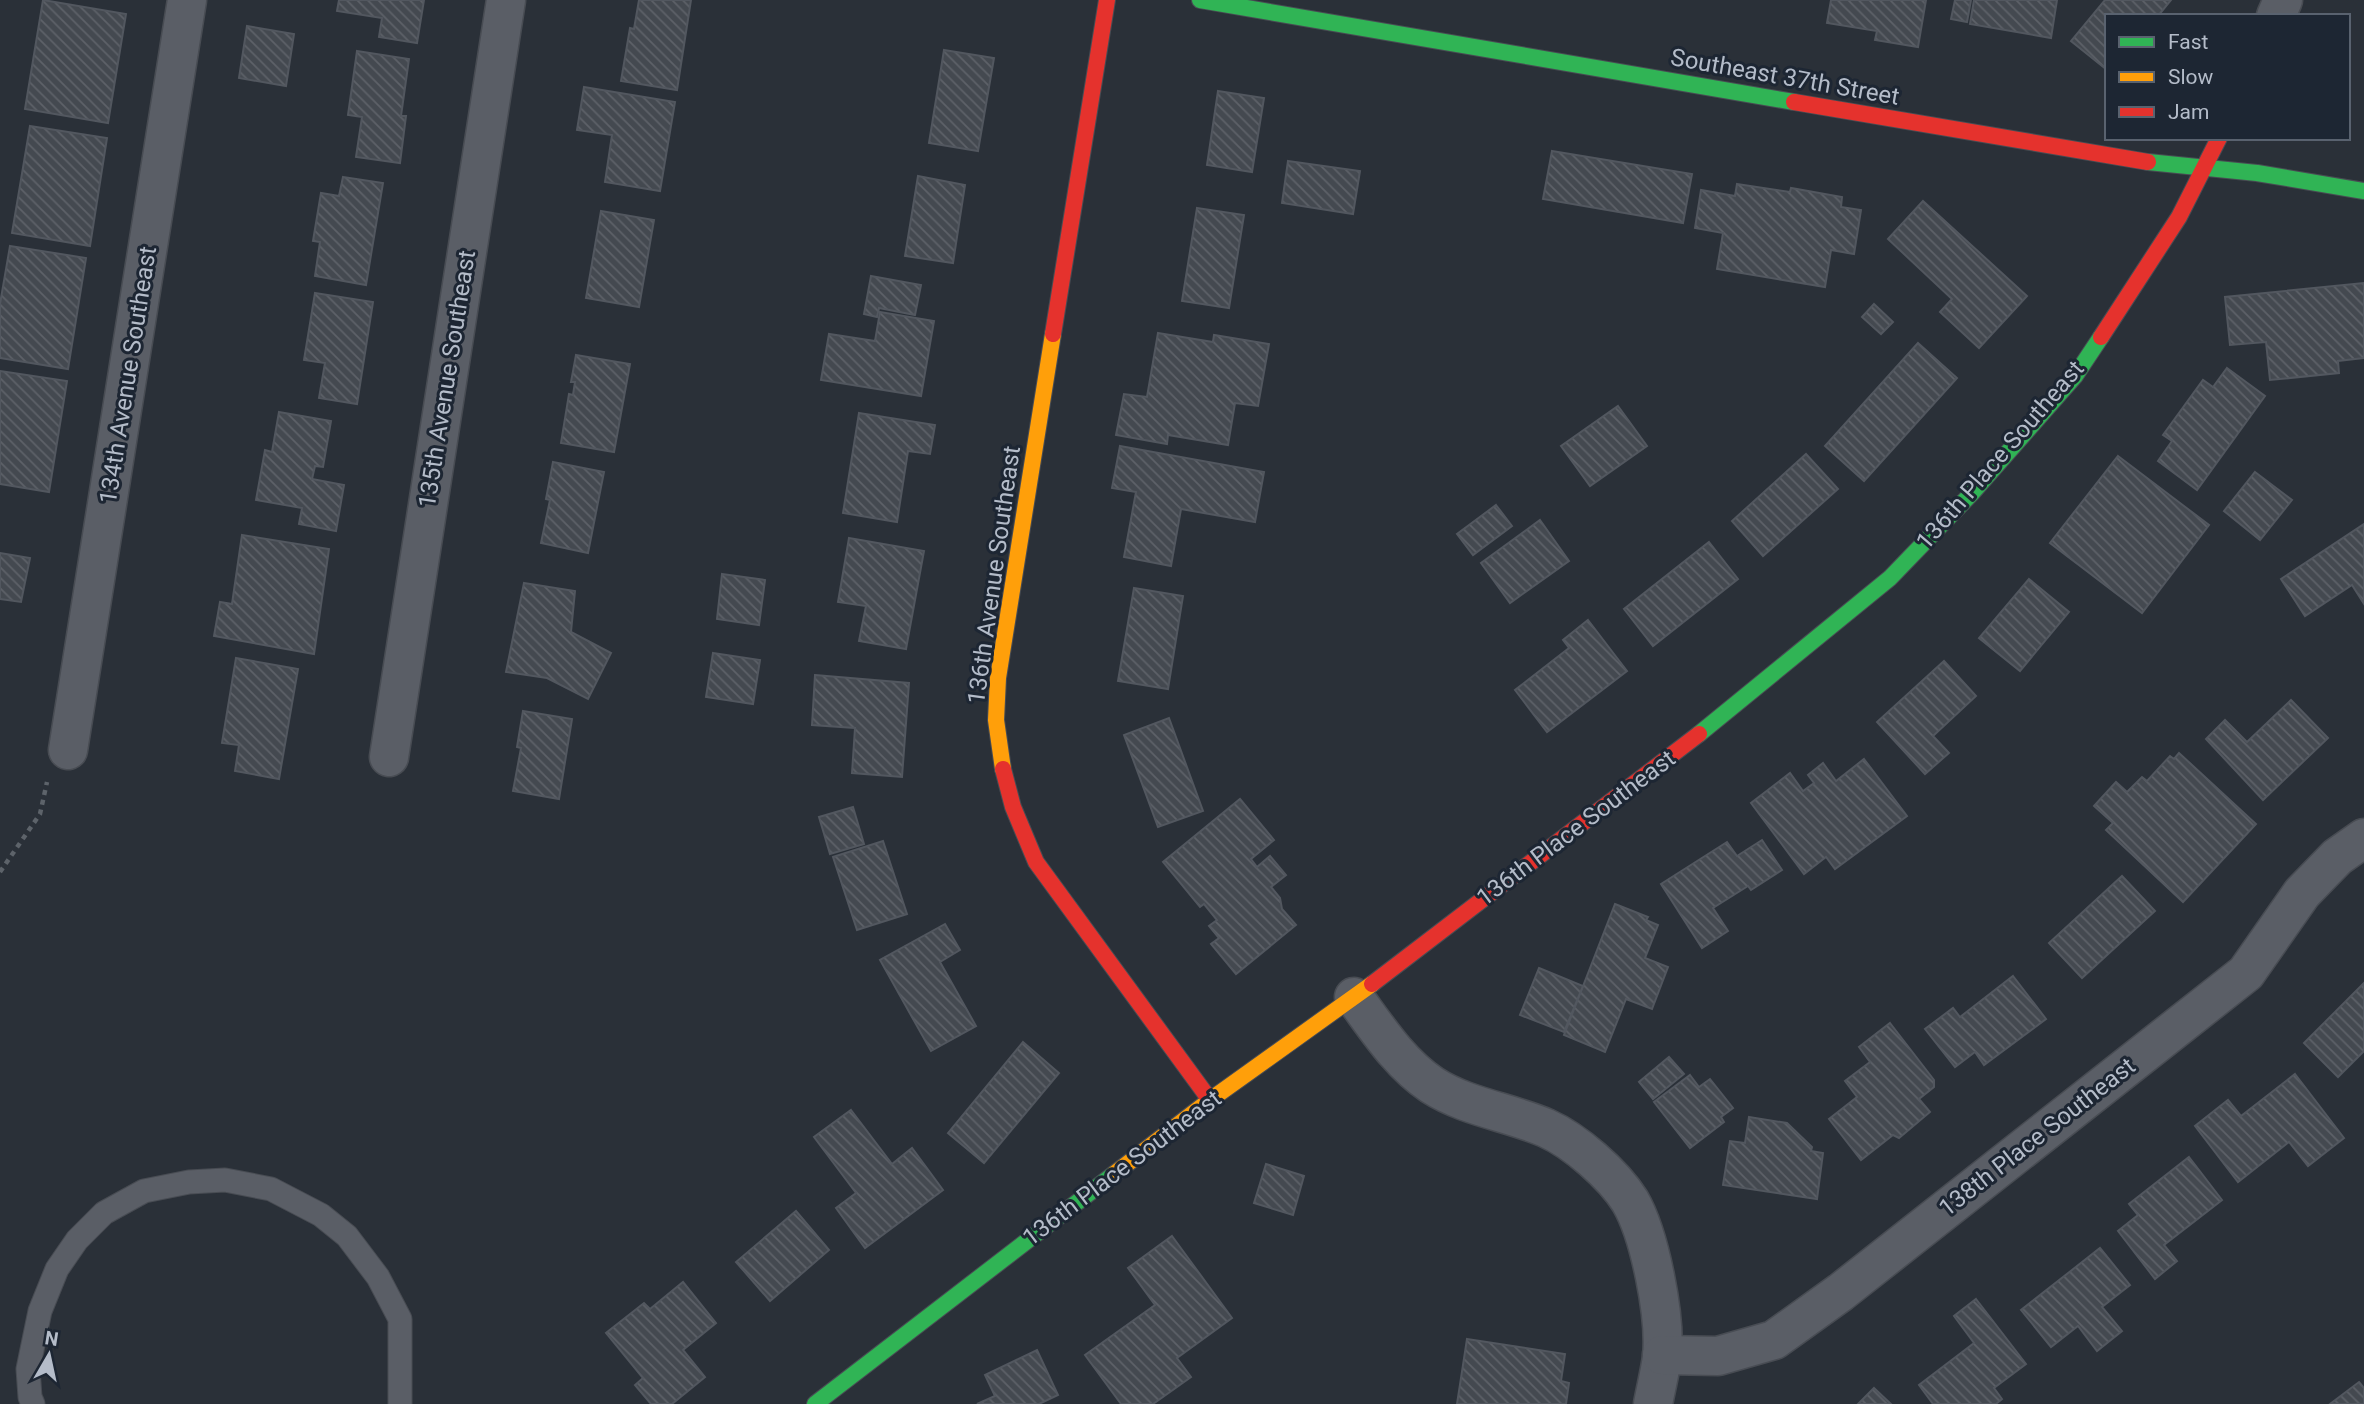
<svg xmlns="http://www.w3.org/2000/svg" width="2364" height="1404" viewBox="0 0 2364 1404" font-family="Roboto,sans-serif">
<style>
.building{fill:url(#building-back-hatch);stroke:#52575f;stroke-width:2}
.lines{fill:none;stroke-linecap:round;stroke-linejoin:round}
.lane-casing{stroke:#484c53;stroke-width:25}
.street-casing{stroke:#484c53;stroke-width:41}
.fast-casing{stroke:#484c53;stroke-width:18}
.slow-casing{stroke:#484c53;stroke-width:18}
.jam-casing{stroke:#484c53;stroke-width:18}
.path{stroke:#5d636a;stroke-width:4.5;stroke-dasharray:5 5;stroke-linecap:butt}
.lane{stroke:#5a5e66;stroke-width:23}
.street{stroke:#5a5e66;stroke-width:38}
.fast{stroke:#30b455;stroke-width:16}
.slow{stroke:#ff9f0a;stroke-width:16}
.jam{stroke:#e5322d;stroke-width:16}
.labels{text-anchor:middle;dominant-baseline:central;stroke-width:6;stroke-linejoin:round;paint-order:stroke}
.street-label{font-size:24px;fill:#b4bcc9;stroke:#1d2633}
</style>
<defs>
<pattern id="building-back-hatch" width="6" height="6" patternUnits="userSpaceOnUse" patternTransform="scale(1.75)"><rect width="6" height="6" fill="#444950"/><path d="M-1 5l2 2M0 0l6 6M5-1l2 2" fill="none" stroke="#5d6168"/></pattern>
</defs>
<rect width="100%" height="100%" fill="#2a3038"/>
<g class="building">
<polygon points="43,0 126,14 108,123 25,109"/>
<polygon points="339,0 424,0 417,43 379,37 382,18 337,11"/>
<polygon points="639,0 691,0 677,90 621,81 630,28 634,29"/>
<polygon points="1831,0 1926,0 1918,47 1875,40 1877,31 1827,23"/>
<polygon points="1955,0 1971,0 1967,22 1951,19"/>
<polygon points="1974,0 2057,0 2051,38 1970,24"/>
<polygon points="2105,0 2171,0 2158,16 2107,16 2107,70 2071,41"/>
<polygon points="247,26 294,34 286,86 239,78"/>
<polygon points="944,50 994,58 978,151 929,143"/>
<polygon points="357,51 409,59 401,116 406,116 400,163 356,157 362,117 348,115"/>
<polygon points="584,87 675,102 660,191 605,182 612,135 577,130"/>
<polygon points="1218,91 1264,98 1252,172 1207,165"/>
<polygon points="30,126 107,138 90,246 12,233"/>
<polygon points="1552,151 1692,174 1683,223 1543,199"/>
<polygon points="1288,161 1360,171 1353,214 1282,203"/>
<polygon points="918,176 965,185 953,263 905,256"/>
<polygon points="343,177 383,183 366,285 315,276 320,242 313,241 321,193 339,196"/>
<polygon points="1737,184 1790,192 1791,188 1842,197 1841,207 1861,210 1854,254 1831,250 1825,287 1717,269 1723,233 1695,228 1701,190 1735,196"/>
<polygon points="1923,201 2027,296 1979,348 1940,312 1952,299 1888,239"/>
<polygon points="1197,208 1244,215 1229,308 1182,301"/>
<polygon points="601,211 654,220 639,307 586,298"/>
<polygon points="10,246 86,258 68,369 0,358 0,304"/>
<polygon points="871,276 921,285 915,315 879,308 877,317 864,314"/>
<polygon points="2364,283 2364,358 2338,361 2339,373 2270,380 2266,342 2230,345 2225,297"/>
<polygon points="315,293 373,302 357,404 319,398 325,363 304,360"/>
<polygon points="1874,304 1893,322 1881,334 1862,317"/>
<polygon points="880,312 934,321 921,396 821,380 829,334 875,341"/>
<polygon points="1158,333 1213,342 1214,335 1269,344 1258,406 1235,403 1228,445 1168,435 1167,444 1116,435 1124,394 1147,397"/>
<polygon points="1918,343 1957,378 1864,481 1825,446"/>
<polygon points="576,355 630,364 614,452 561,443 569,394 573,395 575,382 571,382"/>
<polygon points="2227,368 2265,396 2197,490 2158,461 2172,441 2163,435 2203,380 2213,387"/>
<polygon points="0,371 67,381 49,492 0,484"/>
<polygon points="1618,406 1647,446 1590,486 1561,446"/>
<polygon points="279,412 331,421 323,467 315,466 312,479 344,485 336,531 299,524 302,508 256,500 265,450 272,452"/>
<polygon points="859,413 935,425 930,454 908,451 897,522 843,513"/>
<polygon points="1120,446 1264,472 1255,522 1181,509 1171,566 1124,557 1136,492 1112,488"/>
<polygon points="1806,454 1838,489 1763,556 1732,521"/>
<polygon points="2118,456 2209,525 2142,613 2050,543"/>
<polygon points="553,462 604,472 588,553 541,543 550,500 546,499"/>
<polygon points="2255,472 2292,500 2260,540 2224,511"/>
<polygon points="1496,505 1512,526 1473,555 1457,534"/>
<polygon points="1540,520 1569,561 1510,603 1481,563"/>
<polygon points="2364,524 2364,604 2352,585 2305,616 2281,579"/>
<polygon points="242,535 329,549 314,654 214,636 220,602 232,604"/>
<polygon points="849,538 924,551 906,649 859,641 866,606 838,602"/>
<polygon points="1709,542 1738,579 1653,646 1624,609"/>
<polygon points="0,553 30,558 21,602 0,599"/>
<polygon points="722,574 765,580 759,625 717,619"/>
<polygon points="2029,579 2069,612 2020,671 1979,638"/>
<polygon points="524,583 575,591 571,632 611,653 588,699 547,678 506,672"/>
<polygon points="1134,588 1183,596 1168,689 1118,681"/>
<polygon points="1588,620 1627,671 1547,732 1515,690 1569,648 1563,640"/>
<polygon points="713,653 760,660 753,704 706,697"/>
<polygon points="236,658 298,669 279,779 235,771 239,745 222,743"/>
<polygon points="1944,661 1976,696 1933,736 1949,753 1925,774 1877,722"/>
<polygon points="815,675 909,683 902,777 852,773 855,728 812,725"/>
<polygon points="2291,700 2328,738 2263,800 2206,739 2225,720 2247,742"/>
<polygon points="523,711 572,719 559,799 513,791 521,748 517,747"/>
<polygon points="1169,718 1203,811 1158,827 1124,735"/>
<polygon points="2179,753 2256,824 2183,902 2106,830 2113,823 2094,806 2116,782 2127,792 2142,777 2147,781 2170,756 2174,759"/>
<polygon points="1864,759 1907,816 1835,869 1826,857 1804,874 1751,803 1790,773 1803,791 1814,783 1808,775 1823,763 1836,781"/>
<polygon points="1240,799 1274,840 1251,859 1257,867 1270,856 1286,875 1271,887 1280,898 1282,909 1296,925 1236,974 1211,944 1219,938 1209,926 1217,920 1204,904 1200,907 1163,862"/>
<polygon points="853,807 864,844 830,854 819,817"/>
<polygon points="1762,840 1782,870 1751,890 1748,886 1713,908 1728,931 1702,948 1661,884 1727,842 1737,856"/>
<polygon points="883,841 907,914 857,930 833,857"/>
<polygon points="2122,876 2155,911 2082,978 2049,943"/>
<polygon points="1615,904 1648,917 1646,920 1658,925 1645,958 1668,967 1652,1009 1626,999 1605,1052 1564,1035"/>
<polygon points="945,924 960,950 940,962 976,1026 931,1051 880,960"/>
<polygon points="1539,968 1583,986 1564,1032 1520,1015"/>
<polygon points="2013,976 2046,1019 1984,1065 1975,1052 1955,1067 1925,1029 1953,1008 1960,1017"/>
<polygon points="2364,983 2364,1051 2338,1077 2304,1043"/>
<polygon points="1890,1023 1934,1080 1934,1087 1919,1099 1930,1112 1899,1138 1893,1135 1861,1160 1829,1119 1857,1097 1845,1081 1870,1062 1859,1047"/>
<polygon points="1023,1042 1059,1073 984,1163 948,1133"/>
<polygon points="1669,1057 1684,1074 1653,1099 1639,1082"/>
<polygon points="2295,1074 2344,1138 2308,1166 2289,1142 2238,1182 2195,1126 2228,1100 2241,1116"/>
<polygon points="1690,1075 1699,1087 1710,1079 1733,1108 1721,1117 1724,1122 1690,1148 1654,1102"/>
<polygon points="851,1110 892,1164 912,1148 943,1190 865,1248 836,1208 856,1193 814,1137"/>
<polygon points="1749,1117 1787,1123 1812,1147 1811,1151 1823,1153 1817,1199 1723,1185 1730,1141 1745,1143"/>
<polygon points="2189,1157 2222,1200 2164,1245 2177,1261 2155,1279 2118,1231 2138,1215 2129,1204"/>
<polygon points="1266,1164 1304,1176 1293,1215 1254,1203"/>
<polygon points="796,1211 829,1250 770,1301 736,1262"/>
<polygon points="1172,1236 1232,1318 1177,1358 1191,1377 1153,1404 1121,1404 1085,1355 1155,1305 1128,1268"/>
<polygon points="2100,1248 2130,1285 2102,1307 2122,1331 2097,1351 2078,1326 2051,1347 2021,1310"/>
<polygon points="683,1282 716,1323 683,1350 705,1377 672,1404 651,1404 635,1385 643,1378 606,1333 644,1303 650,1309"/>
<polygon points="1976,1299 2026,1364 1994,1388 2002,1399 1996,1404 1933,1404 1919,1385 1974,1343 1954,1316"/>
<polygon points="1467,1339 1565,1354 1561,1381 1569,1383 1566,1404 1457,1404"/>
<polygon points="1037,1350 1058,1395 1039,1404 977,1404 995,1396 985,1375"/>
<polygon points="2359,1382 2364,1388 2364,1404 2330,1404"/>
<polygon points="1874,1388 1891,1404 1858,1404"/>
</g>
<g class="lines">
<g class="lane-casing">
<polyline id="lane" points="33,1404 30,1397 28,1369 40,1311 57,1269 77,1240 104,1213 144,1191 189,1182 225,1180 271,1189 321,1215 347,1236 378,1277 400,1319 400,1404"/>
</g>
<g class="street-casing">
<g id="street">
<polyline points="2276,16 2283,0"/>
<polyline points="68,750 187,0"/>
<polyline points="389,757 506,0"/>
<path d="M1354 997C1377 1028 1399 1063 1432 1085 1466 1107 1509 1112 1546 1128 1575 1141 1613 1174 1630 1201 1650 1235 1666 1317 1662 1357 1660 1372 1656 1388 1653 1404"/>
<polyline points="1662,1355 1718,1356 1774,1340 1841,1292 2246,973 2302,893 2337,857 2364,838"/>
</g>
</g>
<g class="fast-casing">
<g id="fast">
<polyline points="1200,0 1794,102"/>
<polyline points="2148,162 2257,173 2364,191"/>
<polyline points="1699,734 1890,578 1972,493 2075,376 2101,337"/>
<polyline points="815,1404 1114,1174"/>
</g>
</g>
<g class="slow-casing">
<g id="slow">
<polyline points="1003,769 996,720 998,678 1053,334"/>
<polyline points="1114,1174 1210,1100 1372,984"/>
</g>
</g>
<g class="jam-casing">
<g id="jam">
<polyline points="1794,102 2148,162"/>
<polyline points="1053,334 1107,0"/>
<polyline points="2101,337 2179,217 2219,138"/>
<polyline points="1003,769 1013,807 1036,862 1210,1100"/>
<polyline points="1372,984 1699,734"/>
</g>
</g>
<polyline class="path" points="0,872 40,814 47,782"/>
<use href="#lane" class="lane"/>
<use href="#street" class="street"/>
<use href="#fast" class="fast"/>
<use href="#slow" class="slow"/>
<use href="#jam" class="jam"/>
</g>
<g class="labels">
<g class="street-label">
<text transform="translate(1785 77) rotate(10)">Southeast 37th Street</text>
<text transform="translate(128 375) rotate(-81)">134th Avenue Southeast</text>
<text transform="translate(447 379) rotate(-81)">135th Avenue Southeast</text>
<text transform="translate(2000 455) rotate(-49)">136th Place Southeast</text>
<text transform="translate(994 575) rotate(-82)">136th Avenue Southeast</text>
<text transform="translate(1576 828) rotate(-37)">136th Place Southeast</text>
<text transform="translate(2037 1137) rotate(-38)">138th Place Southeast</text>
<text transform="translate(1122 1168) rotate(-37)">136th Place Southeast</text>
</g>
</g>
<rect x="2105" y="14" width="245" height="126" fill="#1d2633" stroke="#59626f" stroke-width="2"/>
<rect x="2119" y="37" width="35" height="10" fill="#30b455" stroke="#59626f" stroke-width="2"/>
<text x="2168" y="49" font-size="21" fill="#b4bcc9">Fast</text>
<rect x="2119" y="72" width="35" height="10" fill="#ff9f0a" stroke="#59626f" stroke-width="2"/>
<text x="2168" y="84" font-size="21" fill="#b4bcc9">Slow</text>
<rect x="2119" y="107" width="35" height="10" fill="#e5322d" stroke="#59626f" stroke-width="2"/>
<text x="2168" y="119" font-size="21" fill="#b4bcc9">Jam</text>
<g transform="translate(49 1355) rotate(9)" stroke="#1d2633" stroke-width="5" paint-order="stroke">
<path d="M0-5L12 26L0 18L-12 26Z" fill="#b4bcc9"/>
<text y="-10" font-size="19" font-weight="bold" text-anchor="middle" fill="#b4bcc9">N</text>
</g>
</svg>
